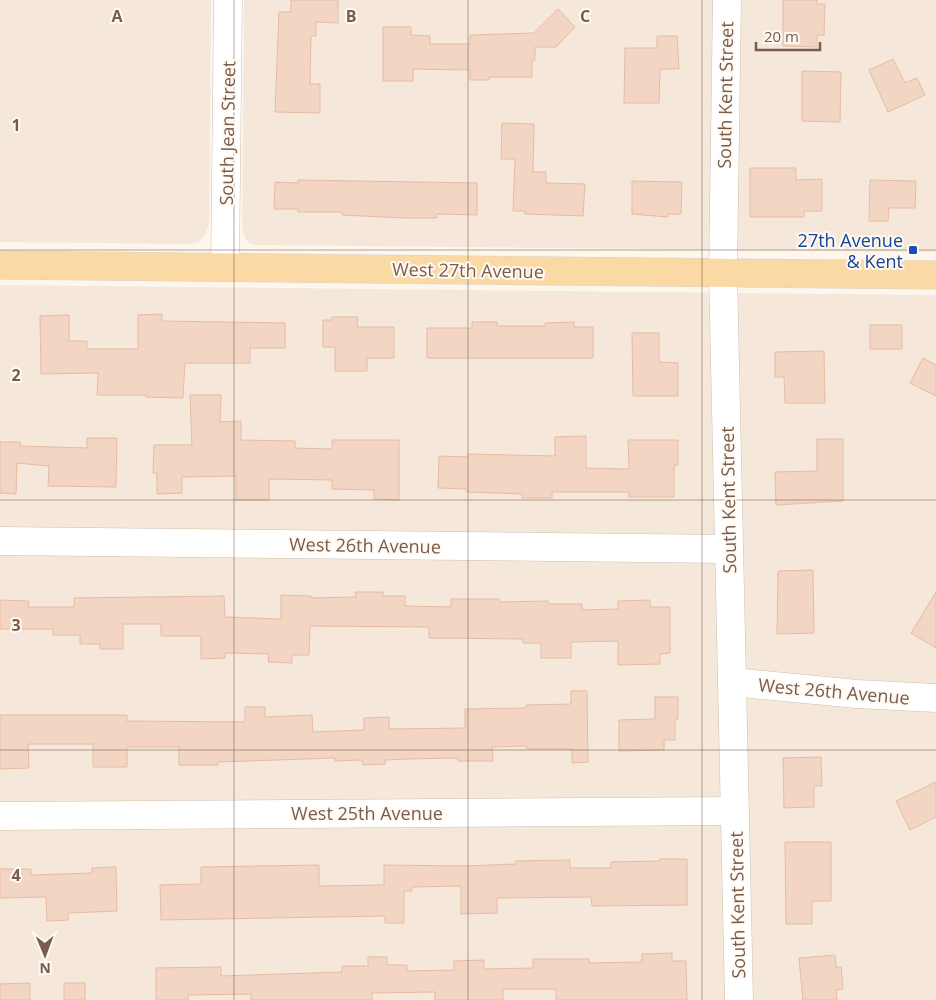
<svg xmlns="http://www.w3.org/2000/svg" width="936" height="1000" viewBox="0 0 936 1000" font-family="'Open Sans',sans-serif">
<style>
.residential{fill:#f5e8da}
.building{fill:#f3d5c3;stroke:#e6bba3}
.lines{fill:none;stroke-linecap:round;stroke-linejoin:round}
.minor-casing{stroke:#d1beb0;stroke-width:29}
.major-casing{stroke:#dad1cd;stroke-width:29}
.minor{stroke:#fff;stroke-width:28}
.major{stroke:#fbd9a5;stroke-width:28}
.grid{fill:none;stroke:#7a5c4d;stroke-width:1;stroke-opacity:0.55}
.transit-dot{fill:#1a4fb4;stroke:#fffaf3;stroke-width:2}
.labels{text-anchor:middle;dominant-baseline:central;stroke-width:4;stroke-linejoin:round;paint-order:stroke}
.street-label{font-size:18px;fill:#7a5c4d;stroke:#fffaf3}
.transit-label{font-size:18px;fill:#164399;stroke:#fffaf3;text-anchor:end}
.grid-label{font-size:16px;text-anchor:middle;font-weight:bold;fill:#7a5c4d;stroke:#fffaf3;stroke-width:4;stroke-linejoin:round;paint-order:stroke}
</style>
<rect width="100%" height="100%" fill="#fdf6ec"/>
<g class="residential">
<polygon points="0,0 211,0 209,225 205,235 199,242 189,244 0,242"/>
<polygon points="244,0 936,0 936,252 258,245 249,243 245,238 242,229"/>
<polygon points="0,285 936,295 936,1000 0,1000"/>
</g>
<g class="building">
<polygon points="291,0 338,0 338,23 316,22 316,36 311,36 310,84 320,84 320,113 275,112 279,12 291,12"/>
<polygon points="783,0 817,0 817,4 825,4 824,35 817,35 817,47 783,46"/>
<polygon points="558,9 575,27 556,47 535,47 535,60 532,60 532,77 489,77 489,80 470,80 470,70 413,69 413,81 383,81 383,27 411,27 411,35 430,36 430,44 470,44 470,35 534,33"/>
<polygon points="657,36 677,36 679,69 660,69 659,103 624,103 625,48 657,48"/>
<polygon points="893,59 905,83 917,78 925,95 888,112 869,70"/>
<polygon points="802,71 841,72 840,122 802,121"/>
<polygon points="502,123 534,124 533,172 546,172 546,183 585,184 583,216 525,214 525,211 513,211 515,159 501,159"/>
<polygon points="750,168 796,168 796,180 822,179 822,211 804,211 804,217 750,217"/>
<polygon points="298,180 477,183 477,215 437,214 437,218 405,218 342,215 342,212 298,212 298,209 274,209 275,182 298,183"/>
<polygon points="870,180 916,181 915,208 889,208 888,221 869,221"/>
<polygon points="632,181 682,182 681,214 668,214 668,217 632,214"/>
<polygon points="162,314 162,321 285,323 285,348 250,348 250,363 185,363 183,398 146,397 146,395 97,395 98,373 41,374 40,316 69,315 69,341 87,341 87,349 138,349 138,315"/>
<polygon points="332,317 358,317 357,327 394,327 394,358 367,358 367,371 335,371 335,347 323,347 323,320 332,320"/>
<polygon points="472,322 497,322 497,326 545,326 545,323 574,322 574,327 593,327 593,358 427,358 427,328 472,328"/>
<rect x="870" y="325" width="32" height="24"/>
<polygon points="632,333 659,333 659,362 678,363 678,396 633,396"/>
<polygon points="824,351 825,403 785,403 784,377 775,377 775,352"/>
<polygon points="923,358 936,365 936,396 910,383"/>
<polygon points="190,395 221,395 220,422 241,421 241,440 295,441 295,448 332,449 332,440 399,440 399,500 374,499 374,490 332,489 332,480 269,479 269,500 236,500 236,476 182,477 182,493 157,494 157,473 153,473 154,445 192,445"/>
<polygon points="586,436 586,468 629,469 628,440 678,440 678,465 674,465 674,497 629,497 629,492 552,492 552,498 522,498 522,494 467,492 467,489 438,488 439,456 468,457 468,454 555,456 555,437"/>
<polygon points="87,438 117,438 116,487 48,486 49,466 17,463 16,494 0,493 0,442 20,442 20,446 87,448"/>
<polygon points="817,439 843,439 843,501 776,505 775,472 817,471"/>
<polygon points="813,570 814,633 777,634 778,571"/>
<polygon points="355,592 383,592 383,596 405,596 405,606 451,607 451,599 499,599 499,602 548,601 548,604 582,604 582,610 618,609 618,601 650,600 650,607 670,607 670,653 660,654 660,664 618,665 618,641 571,642 571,658 541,658 541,643 523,643 523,639 429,638 429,627 310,626 309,655 292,655 292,663 268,662 269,654 225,653 225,658 201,659 201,636 161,636 161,624 123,624 123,649 100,649 100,644 80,644 80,635 53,635 53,629 0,629 0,600 29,601 28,607 74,607 74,598 224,596 225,617 281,619 281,595 311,596 311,598 356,597"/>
<polygon points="936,592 936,648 911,633"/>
<polygon points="571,691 587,691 588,762 572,763 572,749 527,749 527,746 492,747 493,761 458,761 458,758 406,759 385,760 385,764 363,765 362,760 335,761 335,758 218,762 218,765 179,765 179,747 127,747 127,767 93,767 93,744 28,744 29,768 0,769 0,715 127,715 127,721 245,722 245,707 265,707 265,717 312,715 313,732 364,730 364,718 389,717 389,729 465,728 465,709 526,708 526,705 571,704"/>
<polygon points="655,697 678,697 678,719 675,719 675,740 664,740 664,750 619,751 619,720 655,719"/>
<polygon points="821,757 822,786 814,786 814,807 784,808 783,758"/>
<polygon points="936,782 936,817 910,830 896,801"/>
<polygon points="785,842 831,842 831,901 812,901 812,924 786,924"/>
<polygon points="660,859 687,859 687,905 592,906 591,897 497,898 497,913 461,914 461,886 412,887 412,891 404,891 404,923 385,923 385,916 161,920 160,885 201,884 201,867 319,865 319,886 384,885 384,865 465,866 516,864 516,861 570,860 570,868 611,868 611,862 660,861"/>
<polygon points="116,867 117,911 68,913 68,920 47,921 46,897 0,898 0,869 31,869 31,875 92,873 92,868"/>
<polygon points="672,953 672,961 686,961 687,1000 556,1000 556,989 503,989 503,1000 435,1000 435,992 372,993 372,1000 251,1000 251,994 188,995 188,1000 156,1000 156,968 221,967 221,976 342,972 342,966 368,966 368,957 387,957 387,965 407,965 407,971 454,970 454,961 484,960 484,969 533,968 533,959 589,959 589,963 642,962 642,954"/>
<polygon points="835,955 836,967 841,967 843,989 836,990 837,1000 803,1000 799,958"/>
<polygon points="30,983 30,1000 0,1000 0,984"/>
<rect x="64" y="983" width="21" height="17"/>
</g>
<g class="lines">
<g class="minor-casing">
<g id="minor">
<polyline points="727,0 723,272 739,1000"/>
<polyline points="225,267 228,0"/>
<polyline points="0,541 729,549"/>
<polyline points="732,682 857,694 936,698"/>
<polyline points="0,816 735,811"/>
</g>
</g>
<g class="major-casing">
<polyline id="major" points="0,265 936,275"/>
</g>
<use href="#minor" class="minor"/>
<use href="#major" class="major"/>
</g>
<path class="grid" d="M234 0V1000M468 0V1000M702 0V1000M0 250H936M0 500H936M0 750H936"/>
<rect class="transit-dot" x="908" y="245" width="10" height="10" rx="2.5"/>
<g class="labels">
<g class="street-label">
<text transform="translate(725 95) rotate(-89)">South Kent Street</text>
<text transform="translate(227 133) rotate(-89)">South Jean Street</text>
<text transform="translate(468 270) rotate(1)">West 27th Avenue</text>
<text transform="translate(728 500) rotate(-91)">South Kent Street</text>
<text transform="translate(365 545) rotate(1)">West 26th Avenue</text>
<text transform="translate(834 691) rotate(5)">West 26th Avenue</text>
<text x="367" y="813">West 25th Avenue</text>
<text transform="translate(737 905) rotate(-91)">South Kent Street</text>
</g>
<g class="transit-label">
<text x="903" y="240">27th Avenue<tspan x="903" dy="21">&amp; Kent</tspan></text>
</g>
</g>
<g class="grid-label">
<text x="117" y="22">A</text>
<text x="351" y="22">B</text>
<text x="585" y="22">C</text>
<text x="16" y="131">1</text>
<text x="16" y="381">2</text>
<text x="16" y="631">3</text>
<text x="16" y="881">4</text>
</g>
<g transform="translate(45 955) rotate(179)" stroke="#fffaf3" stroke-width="4" paint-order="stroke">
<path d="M0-4L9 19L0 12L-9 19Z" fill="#7a5c4d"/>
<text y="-8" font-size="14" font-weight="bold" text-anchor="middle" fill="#7a5c4d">N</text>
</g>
<path d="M756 42v8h64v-8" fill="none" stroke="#7a5c4d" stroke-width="2.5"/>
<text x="764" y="42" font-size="15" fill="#7a5c4d" stroke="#fffaf3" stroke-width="4" paint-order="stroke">20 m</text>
</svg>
